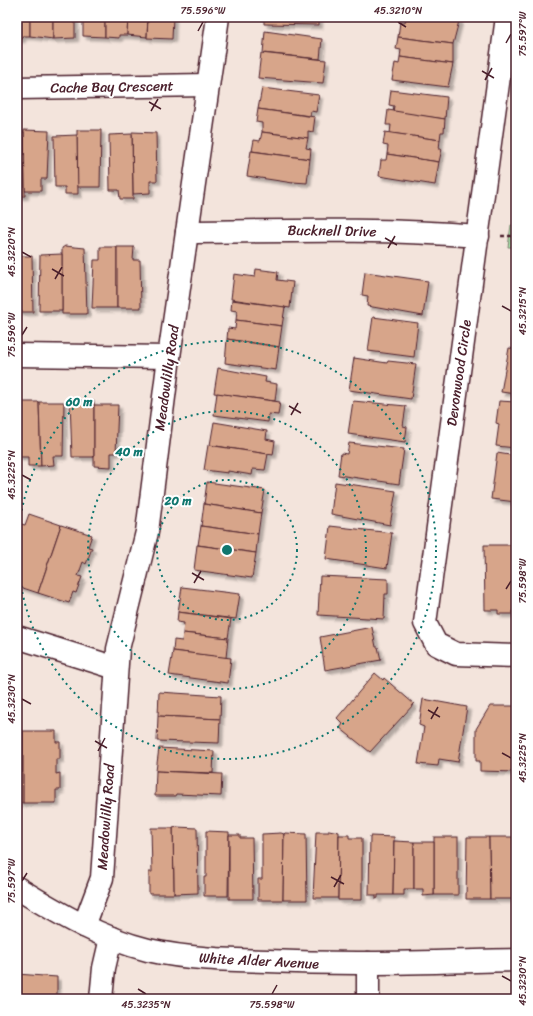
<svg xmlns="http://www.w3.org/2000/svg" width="533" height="1016" viewBox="0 0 533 1016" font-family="Sriracha,sans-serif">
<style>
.green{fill:#a7e4ab;stroke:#78826b}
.building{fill:#d7a58a;stroke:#4a1f2b;filter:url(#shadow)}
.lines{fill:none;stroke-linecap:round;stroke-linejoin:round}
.minor-casing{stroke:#4a1f2b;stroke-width:25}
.path{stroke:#4a1f2b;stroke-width:2.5;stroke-dasharray:4 3;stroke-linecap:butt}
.minor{stroke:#fff;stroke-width:22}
.ticks{fill:none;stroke:#4a1f2b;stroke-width:1.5}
.ring{fill:none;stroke:#0f766e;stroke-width:2;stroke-dasharray:2 4}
.labels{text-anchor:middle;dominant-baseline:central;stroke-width:4;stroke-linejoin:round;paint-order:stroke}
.street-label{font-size:14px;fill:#4a1f2b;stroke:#fff}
.centre{fill:#0f766e;stroke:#fff;stroke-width:2}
.ring-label{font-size:12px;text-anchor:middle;font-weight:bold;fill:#0f766e;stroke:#fff;stroke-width:4;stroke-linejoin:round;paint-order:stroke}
.neatline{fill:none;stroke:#4a1f2b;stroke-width:1.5}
.ticks-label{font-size:10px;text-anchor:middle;fill:#4a1f2b}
</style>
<defs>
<filter id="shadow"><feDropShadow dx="3.5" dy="3.5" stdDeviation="1" flood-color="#0004"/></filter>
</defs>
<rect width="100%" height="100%" fill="#f3e4dc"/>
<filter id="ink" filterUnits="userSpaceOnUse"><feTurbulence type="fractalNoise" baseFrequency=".025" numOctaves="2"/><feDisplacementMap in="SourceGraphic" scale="8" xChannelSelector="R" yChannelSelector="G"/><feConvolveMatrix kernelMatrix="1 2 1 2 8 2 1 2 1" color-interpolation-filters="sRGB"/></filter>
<g filter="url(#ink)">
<polygon class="green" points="511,225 516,225 516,247 508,247"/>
<g class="building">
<polygon points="17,17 30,17 30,36 22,36 22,39 17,39"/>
<polygon points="30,17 53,17 53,39 30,36"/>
<polygon points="53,17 75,17 75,38 53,39"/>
<polygon points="83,17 105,17 105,37 83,36"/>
<polygon points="105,17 128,17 127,35 119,35 119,38 105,37"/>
<polygon points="128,17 148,17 147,37 127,35"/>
<polygon points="148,17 173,17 172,39 147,38"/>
<polygon points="264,17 319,17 319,25 264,24"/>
<polygon points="406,17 428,17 459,21 453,44 398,37 400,22 405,23"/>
<polygon points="428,17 459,17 459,21"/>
<polygon points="265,31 322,39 320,59 263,53"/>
<polygon points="398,37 453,44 453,64 400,57 401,50 396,49"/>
<polygon points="261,53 326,60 323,83 258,78"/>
<polygon points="400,57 453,64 448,87 392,80 395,63 399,64"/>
<polygon points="262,88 319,95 316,112 311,111 310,116 258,109"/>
<polygon points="391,90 447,97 445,119 393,112 394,106 389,105"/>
<polygon points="258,109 315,117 313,132 308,131 308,138 262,132 262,123 256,122"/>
<polygon points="388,110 445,119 444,132 441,132 440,140 390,133 391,125 386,125"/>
<polygon points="24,130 49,131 47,179 41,179 41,191 25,191"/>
<polygon points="77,130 101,130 100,187 77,187"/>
<polygon points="17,132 24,132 25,196 17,196"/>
<polygon points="132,132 156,133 157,181 150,181 150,193 133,194"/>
<polygon points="262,132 308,138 306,148 311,149 310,159 252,151 254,140 260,141"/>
<polygon points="385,132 440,140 439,149 442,149 439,162 387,154 388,146 383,145"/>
<polygon points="132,134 133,199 120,199 119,190 110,190 109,135"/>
<polygon points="77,135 78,194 65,194 65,187 55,187 54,136"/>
<polygon points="251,151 310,159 307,183 293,182 293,183 247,176"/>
<polygon points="387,154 439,162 435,185 379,176 381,160 386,160"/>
<polygon points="65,246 85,248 87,314 62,314 62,248"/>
<polygon points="100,247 117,247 117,308 92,308 94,260 100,260"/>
<polygon points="117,247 134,247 133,260 140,260 141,308 117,308"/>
<polygon points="62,254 62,311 39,311 40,255"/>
<polygon points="17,256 32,256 33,312 17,312"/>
<polygon points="256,269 278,272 277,280 293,282 290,308 231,299 234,274 255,277"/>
<polygon points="365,272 428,281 423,316 367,306 368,296 362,295"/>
<polygon points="232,300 285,307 282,326 236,320 237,311 231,310"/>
<polygon points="516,307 516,341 512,341"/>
<polygon points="373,317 418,323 414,357 368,351"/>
<polygon points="236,320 282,326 279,347 227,339 228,328 235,329"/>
<polygon points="227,339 279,347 276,370 225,363"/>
<polygon points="509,348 516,349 516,394 501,392"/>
<polygon points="354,358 387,363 388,361 416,364 411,399 349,390"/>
<polygon points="218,368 266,377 265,382 277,384 275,401 214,393"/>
<polygon points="217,393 280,402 278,415 269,414 268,422 214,415"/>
<polygon points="70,401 94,401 94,457 72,457"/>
<polygon points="353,401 406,406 403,426 407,427 405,442 348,434"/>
<polygon points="499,401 516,402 516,448 496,446 499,424 496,423"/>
<polygon points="17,402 39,402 41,466 28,466 28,457 18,457"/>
<polygon points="39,402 64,402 63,456 53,456 54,465 41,466"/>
<polygon points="94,405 118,405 116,453 111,453 111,467 94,466"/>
<polygon points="214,422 267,431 266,439 275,441 273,455 210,445"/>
<polygon points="349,443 404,449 399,484 338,475 341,453 347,454"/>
<polygon points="208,445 268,454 265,470 253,469 252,475 228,471 228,473 204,470"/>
<polygon points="497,453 516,456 516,502 491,499"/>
<polygon points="207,482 265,490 261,513 204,504"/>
<polygon points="335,482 396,491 390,525 331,514"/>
<polygon points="204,504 261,513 258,534 201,526"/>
<polygon points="29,514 61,525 38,593 17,586 17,550 20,541 17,540 17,537 21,524 25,525"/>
<polygon points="61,525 92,535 88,547 92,548 86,564 83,562 78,576 82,577 76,593 73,592 69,603 38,593"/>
<polygon points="201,526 258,534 256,553 198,545"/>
<polygon points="330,526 392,533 387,568 326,559"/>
<polygon points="197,545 256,553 252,578 194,570"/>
<polygon points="484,545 516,545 516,609 513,609 513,614 498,614 498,610 485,610"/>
<polygon points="320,576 388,579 388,594 385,594 384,619 318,615"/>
<polygon points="182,587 240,594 236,619 178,612"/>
<polygon points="178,612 231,619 228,638 183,633 184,623 177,622"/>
<polygon points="372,627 376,647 378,647 381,660 325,670 320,637"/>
<polygon points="183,633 228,638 226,658 173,651 174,640 182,641"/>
<polygon points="173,651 231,658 228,683 169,675"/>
<polygon points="375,673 383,680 384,678 414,704 370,752 340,728 343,724 337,718"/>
<polygon points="159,692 221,696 220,719 158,716"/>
<polygon points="423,699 467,707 458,762 439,759 438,766 418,764 424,727 419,725"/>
<polygon points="490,706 516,706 516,772 480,771 480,761 476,761 476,729"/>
<polygon points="158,716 220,719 219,743 157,741"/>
<polygon points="17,730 23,731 23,803 17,803"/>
<polygon points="23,731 56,731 56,742 60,742 60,759 56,759 56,774 60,773 60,790 56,790 56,803 23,803"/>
<polygon points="159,748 214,751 213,773 156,771"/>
<polygon points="156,771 222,774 221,796 176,794 175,796 155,796"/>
<polygon points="177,827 197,828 198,893 174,894 173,828"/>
<polygon points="151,828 173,828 174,894 149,894 149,872 152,872"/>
<polygon points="329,830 339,832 338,898 313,898 316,832 329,832"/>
<polygon points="206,831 229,832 228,896 204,896 204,877 206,877"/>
<polygon points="281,833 284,834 283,900 258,900 258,879 262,879 262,834"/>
<polygon points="285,833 306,834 307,900 283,900 284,834"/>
<polygon points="229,835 240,835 240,838 252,838 253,899 229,899"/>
<polygon points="339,835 349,835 349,838 362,838 362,900 338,900"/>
<polygon points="370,836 394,837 393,895 378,895 378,898 376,899 376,895 369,895"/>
<rect x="434" y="837" width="24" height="58"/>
<polygon points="467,837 489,837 490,899 466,899"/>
<polygon points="489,837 513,837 515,899 490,899"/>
<polygon points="394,841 414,842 414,889 404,889 404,895 393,895"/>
<polygon points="414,842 434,842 434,895 423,896 423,889 414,889"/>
<polygon points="17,974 57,977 57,999 17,999"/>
</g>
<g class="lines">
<g class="minor-casing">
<g id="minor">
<polyline points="507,17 425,623 436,644 456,654 516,656"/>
<polyline points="17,88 208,85"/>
<path d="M187 232C284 231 381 228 478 236"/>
<polyline points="17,355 169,357"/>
<polyline points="17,637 116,668"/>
<path d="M17 888C58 913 100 938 148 950 187 959 228 960 268 961 351 965 433 962 516 960"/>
<polyline points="84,926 102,878 118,649 147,532 169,357 218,17"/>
<polyline points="101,999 104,968 111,938"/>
<polyline points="368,999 368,963"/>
</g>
</g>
<polyline class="path" points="501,236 516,236"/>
<use href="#minor" class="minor"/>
</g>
</g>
<path class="ticks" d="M398 22 406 27M198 31 203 22M506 43 511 34M482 71 494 78M485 80 492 68M149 102 161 109M151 111 158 99M385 238 397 245M388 248 395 236M22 252 31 257M52 269 64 276M55 279 62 267M502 306 511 311M22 335 27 327M289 406 301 413M291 415 298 403M22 475 31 480M192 573 204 580M194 583 201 571M506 589 511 581M22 699 31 704M428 710 440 717M431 719 438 707M95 741 107 748M98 751 105 738M502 753 511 758M331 877 344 884M22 881 27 873M334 887 341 875M502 976 511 981M138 989 146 994M272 994 277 985"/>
<g class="ring">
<circle cx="227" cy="550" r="70"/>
<circle cx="227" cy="550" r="139"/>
<circle cx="227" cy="550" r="209"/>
</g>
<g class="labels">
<g class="street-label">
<text transform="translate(112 87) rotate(-1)">Cache Bay Crescent</text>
<text transform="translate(332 231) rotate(1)">Bucknell Drive</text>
<text transform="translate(459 373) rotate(-82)">Devonwood Circle</text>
<text transform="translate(167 378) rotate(-82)">Meadowlilly Road</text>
<text transform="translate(106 817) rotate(-86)">Meadowlilly Road</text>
<text transform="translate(259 961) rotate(3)">White Alder Avenue</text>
</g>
</g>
<circle cx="227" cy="550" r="6" class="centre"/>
<g class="ring-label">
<text x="79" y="406">60 m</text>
<text x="129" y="456">40 m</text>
<text x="178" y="505">20 m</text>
</g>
<rect width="533" height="1016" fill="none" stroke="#fff" stroke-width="44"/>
<rect x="22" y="22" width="489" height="972" class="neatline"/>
<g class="ticks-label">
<text x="203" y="14">75.596°W</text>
<text x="398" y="14">45.3210°N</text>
<text transform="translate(522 34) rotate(-90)" y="4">75.597°W</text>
<text transform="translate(11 252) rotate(-90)" y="4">45.3220°N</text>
<text transform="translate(522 311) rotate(-90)" y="4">45.3215°N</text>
<text transform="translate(11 335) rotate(-90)" y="4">75.596°W</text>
<text transform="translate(11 475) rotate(-90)" y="4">45.3225°N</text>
<text transform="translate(522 581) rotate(-90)" y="4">75.598°W</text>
<text transform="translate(11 699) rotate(-90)" y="4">45.3230°N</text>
<text transform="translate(522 758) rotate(-90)" y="4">45.3225°N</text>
<text transform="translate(11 881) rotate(-90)" y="4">75.597°W</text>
<text transform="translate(522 981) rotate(-90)" y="4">45.3230°N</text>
<text x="146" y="1008">45.3235°N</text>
<text x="272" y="1008">75.598°W</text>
</g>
</svg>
